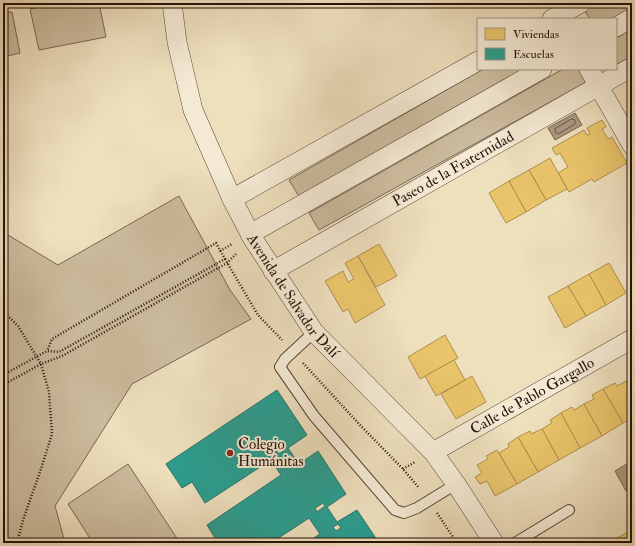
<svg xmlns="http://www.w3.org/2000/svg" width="635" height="546" viewBox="0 0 635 546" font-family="'IM FELL Double Pica',serif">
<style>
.green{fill:#ccbc9e;stroke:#786654}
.water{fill:#aa9980;stroke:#756350}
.homes{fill:#e9c46a;stroke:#ae8e4d}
.schools{fill:#2a9d8f;stroke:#287367;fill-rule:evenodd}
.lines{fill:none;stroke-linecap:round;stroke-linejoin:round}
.shore{stroke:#685544;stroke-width:1}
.lane-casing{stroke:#574436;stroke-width:12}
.street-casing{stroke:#574436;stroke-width:20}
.path{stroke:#251109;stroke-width:2.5;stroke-dasharray:1 2;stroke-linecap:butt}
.lane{stroke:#f4ead4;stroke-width:10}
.street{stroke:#f4ead4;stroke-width:19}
.poi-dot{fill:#8f2418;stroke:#f4ead4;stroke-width:1.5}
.labels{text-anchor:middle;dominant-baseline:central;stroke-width:4;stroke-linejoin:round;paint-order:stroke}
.street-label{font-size:15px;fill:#251109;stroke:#f4ead4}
.poi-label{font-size:15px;fill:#251109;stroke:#f4ead4;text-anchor:start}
</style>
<rect width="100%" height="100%" fill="#eedfbd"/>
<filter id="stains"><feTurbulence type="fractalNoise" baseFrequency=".005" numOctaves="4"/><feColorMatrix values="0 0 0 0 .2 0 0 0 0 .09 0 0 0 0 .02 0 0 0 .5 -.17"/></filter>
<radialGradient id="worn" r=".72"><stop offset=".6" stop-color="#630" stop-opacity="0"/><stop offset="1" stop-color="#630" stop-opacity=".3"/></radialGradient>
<g class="green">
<polygon points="58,3 99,3 106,37 39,50 30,9"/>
<polygon points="596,3 632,3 632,9 614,19 590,19 584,10"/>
<polygon points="12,12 20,53 3,57 3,13"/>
<polygon points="632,29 632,56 616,65 616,38"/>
<polygon points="483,69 526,69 300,198 289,180"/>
<polygon points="563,69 583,69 590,80 319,230 309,213"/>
<polygon points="179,196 230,290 251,319 132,384 55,506 65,543 3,543 3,232 58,265"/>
<polygon points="128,464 180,543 93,543 68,504"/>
</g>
<g class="water">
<polygon points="575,113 582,125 555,140 548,128"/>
<polygon points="632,461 632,487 626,491 615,471"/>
</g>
<g class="homes">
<polygon points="602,120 606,127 602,129 608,139 612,137 627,163 594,182 592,179 569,192 558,173 568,167 560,153 556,155 552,148 584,130 587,135 590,134 587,128"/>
<polygon points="550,158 567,189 546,200 529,170"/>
<polygon points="529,170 546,200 526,212 509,181"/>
<polygon points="509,181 526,212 506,223 489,193"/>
<polygon points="379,244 397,276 376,287 358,256"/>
<polygon points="358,256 385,305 355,323 348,309 343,312 325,281 343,271 348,282 354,279 345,263"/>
<polygon points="609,263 626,293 606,305 589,274"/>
<polygon points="589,274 606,305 586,316 568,286"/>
<polygon points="568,286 586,316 565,328 548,297"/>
<polygon points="445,335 458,358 420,379 408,357"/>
<polygon points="454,360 465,380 436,396 425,376"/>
<polygon points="472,376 486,402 456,419 441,394"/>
<polygon points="632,377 632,391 626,381"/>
<polygon points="626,381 632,391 632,418 623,423 603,389 615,383 617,386"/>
<polygon points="603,389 623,423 602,436 584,404 594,399 592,395"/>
<polygon points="584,404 602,436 580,448 561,413 572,407 574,410"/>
<polygon points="561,413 580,448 559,460 542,429 552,423 550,420"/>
<polygon points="542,429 559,460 538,472 518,437 530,431 531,434"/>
<polygon points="518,437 538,472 517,484 499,453 509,447 508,444"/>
<polygon points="497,450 517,484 495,496 487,481 480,484 475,477 482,473 477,465 488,459 486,456"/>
<polygon points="628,532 632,538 632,543 608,543"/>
</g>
<path class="schools" d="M277 390 307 435 288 448 299 464 318 451 346 494 327 507 337 522 357 510 379 543H306L320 534 309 518 271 543H218L207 525 281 475 271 460 205 503 192 482 182 488 166 464ZM283 441 287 448 279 454 274 447ZM323 503 325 506 317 512 315 508ZM338 524 341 528 336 531 333 527Z"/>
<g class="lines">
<polygon class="shore" points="572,119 575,120 575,124 558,134 556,133 555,129"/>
<g class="lane-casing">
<g id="lane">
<polyline points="314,332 285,359 280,367 314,416 395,510 404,513 417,508 456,484"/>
<polyline points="515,543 569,510"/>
</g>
</g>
<g class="street-casing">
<g id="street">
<path id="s1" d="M172 3 177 42 193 110 232 199 253 239 314 332 433 452 456 484 494 543"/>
<polyline points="552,19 581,3"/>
<polyline points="616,27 632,18"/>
<polyline points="589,69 632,145"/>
<polyline points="232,199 478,61"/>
<polyline points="250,234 542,69"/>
<path id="s2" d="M273 271 632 67"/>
<path id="s3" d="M433 452 632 339"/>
</g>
</g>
<g class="path">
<polyline points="220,251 232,244"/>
<polyline points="225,259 258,315 282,340"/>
<polyline points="3,311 18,326 41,364 49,392 52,434 41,469 24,517 19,535 20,543"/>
<polyline points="303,363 359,424 403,469 419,488"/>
<polyline points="3,375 47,351 59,352 225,259 216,243 52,339 47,351"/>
<polyline points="3,385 41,364 62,356 227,263 237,253"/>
<polyline points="403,469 415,462"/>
<polyline points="437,513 457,543"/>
</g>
<use href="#lane" class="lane"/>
<use href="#street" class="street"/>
</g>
<circle class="poi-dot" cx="230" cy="453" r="4"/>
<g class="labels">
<g class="street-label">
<text stroke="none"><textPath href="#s2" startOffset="207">Paseo de la Fraternidad</textPath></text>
<text stroke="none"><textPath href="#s1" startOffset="321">Avenida de Salvador Dalí</textPath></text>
<text stroke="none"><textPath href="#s3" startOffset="114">Calle de Pablo Gargallo</textPath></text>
</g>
<g class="poi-label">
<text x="238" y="444">Colegio<tspan x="238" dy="17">Humánitas</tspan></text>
</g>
</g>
<rect width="635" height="546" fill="none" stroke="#eedfbd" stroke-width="16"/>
<rect x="4" y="4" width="627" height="538" fill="none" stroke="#251109" stroke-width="2"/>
<rect x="8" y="8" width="619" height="530" fill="none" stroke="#251109"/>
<rect x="477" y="18" width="140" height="52" fill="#f4ead4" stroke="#a19383"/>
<rect x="485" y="28" width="20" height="12" fill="#e9c46a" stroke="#a19383"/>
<text x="513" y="38" font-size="12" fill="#251109">Viviendas</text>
<rect x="485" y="48" width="20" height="12" fill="#2a9d8f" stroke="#a19383"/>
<text x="513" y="58" font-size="12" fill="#251109">Escuelas</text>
<rect width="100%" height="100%" filter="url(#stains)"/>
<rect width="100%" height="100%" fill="url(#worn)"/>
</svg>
